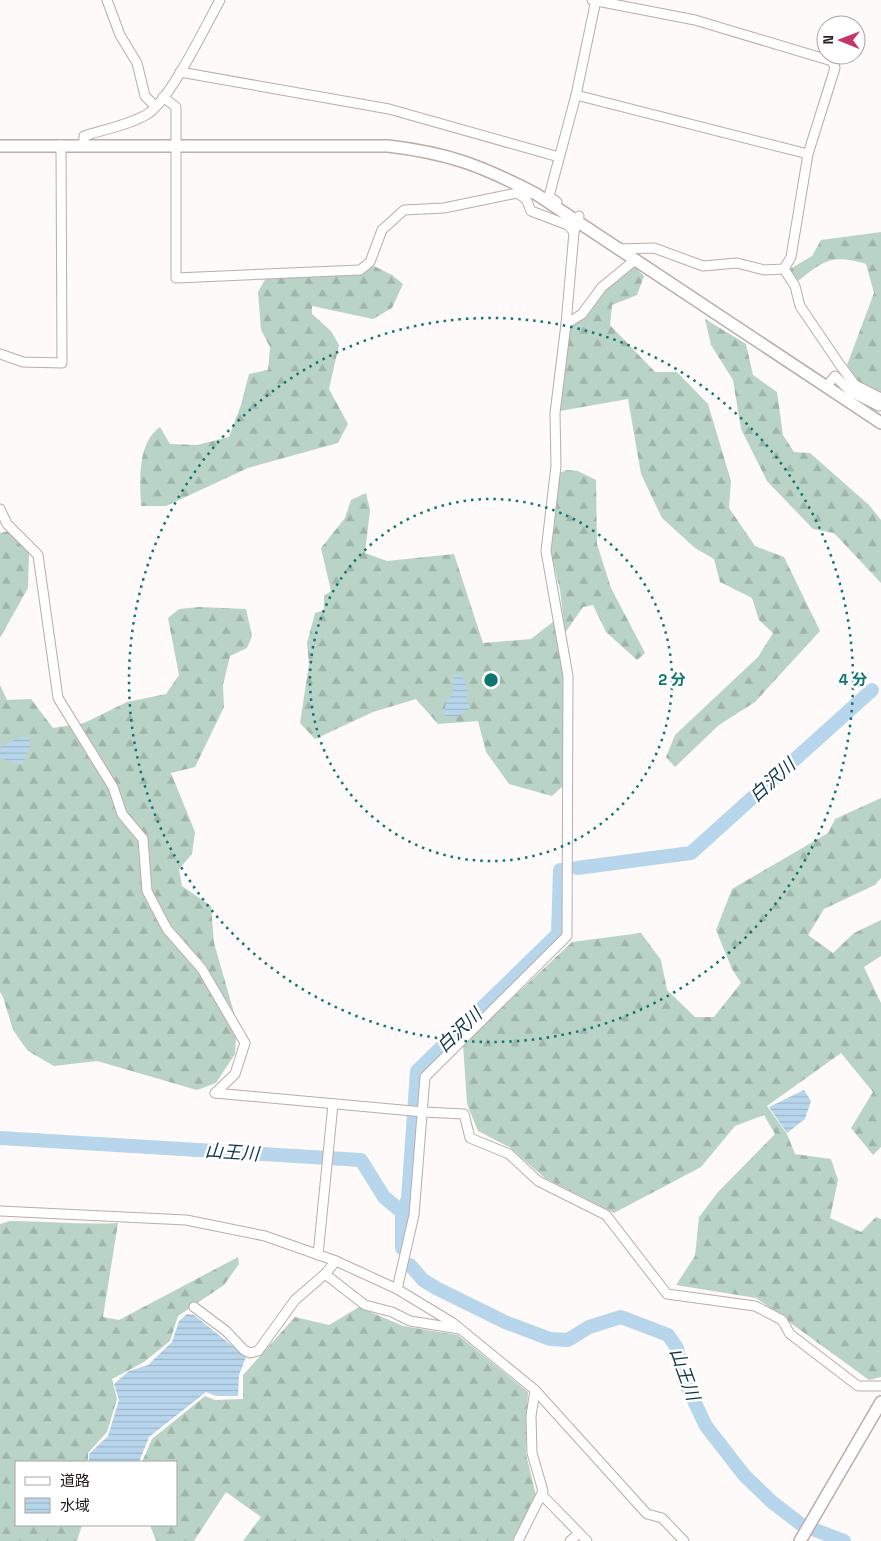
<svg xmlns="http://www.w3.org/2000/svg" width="881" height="1541" viewBox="0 0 881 1541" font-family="'Space Grotesk','Noto Sans JP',sans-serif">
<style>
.forest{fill:url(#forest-firs)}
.water{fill:url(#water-rules)}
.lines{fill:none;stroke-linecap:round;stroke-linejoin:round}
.river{stroke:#b7d6ec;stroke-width:14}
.street-casing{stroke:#bbada7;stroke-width:11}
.secondary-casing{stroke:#bbada7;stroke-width:14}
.street{stroke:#fff;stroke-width:9}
.secondary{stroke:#fff;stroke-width:11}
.ring{fill:none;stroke:#0f766e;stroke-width:2.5;stroke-dasharray:2.5 5}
.labels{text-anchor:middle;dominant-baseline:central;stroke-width:5;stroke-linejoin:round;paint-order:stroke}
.water-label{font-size:18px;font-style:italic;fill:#0b344b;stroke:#fff}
.centre{fill:#0f766e;stroke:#fff;stroke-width:2.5}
.ring-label{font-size:15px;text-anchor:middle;font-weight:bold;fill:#0f766e;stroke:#fff;stroke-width:5;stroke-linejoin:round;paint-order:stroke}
</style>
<defs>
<pattern id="forest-firs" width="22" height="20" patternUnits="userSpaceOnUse" patternTransform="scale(1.25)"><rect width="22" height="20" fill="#bad3c7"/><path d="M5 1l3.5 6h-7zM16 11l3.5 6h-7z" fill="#a0b5aa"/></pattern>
<pattern id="water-rules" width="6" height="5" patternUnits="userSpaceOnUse" patternTransform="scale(1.25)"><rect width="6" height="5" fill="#b7d6ec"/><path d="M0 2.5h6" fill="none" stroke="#9db7ca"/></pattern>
</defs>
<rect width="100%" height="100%" fill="#fdfaf9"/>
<g class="forest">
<path d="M881 232V394L859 382 847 365 874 293 866 264C833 254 824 260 798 281L790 269 812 256 821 240Z"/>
<path d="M374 266 392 275 403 284 392 308 373 319 312 306V314L331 331 339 345 329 389 348 424 338 443 248 468 166 506H141C140 481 137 443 160 427L170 444 197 445 229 437 241 405 249 374 268 370 270 347 261 330 258 292 267 276 361 273Z"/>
<polygon points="635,267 644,276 637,295 612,305 610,325 655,372 677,372 708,404 731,481 729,508 755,546 784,557 820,631 755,702 719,725 675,767 666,757 675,735 758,657 773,633 759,620 752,598 720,582 714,559 695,548 662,518 641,474 628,399 560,411 570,328 585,317 603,289"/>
<polygon points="705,319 746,344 753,375 777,392 783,435 794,452 810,453 869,505 881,520 881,583 834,533 813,529 767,481 741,429 733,380 711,345"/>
<polygon points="566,470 578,471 596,480 597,544 611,588 645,653 637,660 606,632 593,605 583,607 565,633 560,590 550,549 558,474"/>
<polygon points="366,493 370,510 365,553 387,561 454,554 483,643 531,639 554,621 564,671 564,785 552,796 509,784 486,752 478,721 438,724 416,699 373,712 315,739 300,723 309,664 307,643 315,613 324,610 324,596 331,591 321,548 345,518 351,500"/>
<polygon points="9,531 29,553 28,588 0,638 0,533"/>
<polygon points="199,607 246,609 252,636 247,648 230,656 223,685 224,707 195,767 171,773 195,832 192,854 179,869 182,886 211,906 214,943 237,1023 235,1054 216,1083 197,1090 97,1061 54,1066 28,1051 13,1030 3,997 0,992 0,685 7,700 31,699 53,728 84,723 127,702 166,694 179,675 168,618 179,609"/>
<polygon points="881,798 881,878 875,885 824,909 808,935 833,953 854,933 881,920 881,956 864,967 881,1003 881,1147 873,1155 851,1128 873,1092 841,1053 767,1106 787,1134 795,1154 831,1159 838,1180 830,1218 861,1232 876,1217 881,1219 881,1377 869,1380 756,1298 676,1285 695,1256 699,1217 718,1192 775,1134 764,1115 735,1126 701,1167 614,1213 545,1178 509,1147 478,1131 467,1104 463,1044 572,942 641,933 661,960 667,990 695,1017 714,1017 741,983 732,969 716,930 732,889 828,833 835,819"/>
<path d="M10 1221C46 1221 82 1225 118 1223L103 1317 119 1320 238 1257 239 1264 224 1285 178 1316 170 1341 144 1362 112 1379 117 1399 107 1432 88 1453V1462H16V1525H82L77 1541H0V1224Z"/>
<polygon points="359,1307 403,1326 458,1335 528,1392 526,1454 536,1495 512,1541 243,1541 261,1517 226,1492 194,1541 156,1541 150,1525 176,1525 176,1462 142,1462 152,1439 205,1396 215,1400 243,1399 243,1375 295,1317 329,1325"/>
</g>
<g class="water">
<polygon points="461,674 468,692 466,699 470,708 454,718 444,715 446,702 453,694 454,675"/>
<polygon points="22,737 29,737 30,746 22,765 0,758 1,746"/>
<polygon points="804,1090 811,1101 805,1119 787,1133 769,1107"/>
<polygon points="187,1314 194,1315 246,1357 239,1375 238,1396 216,1396 206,1392 149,1437 139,1462 89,1462 89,1454 108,1436 119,1400 114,1384 129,1371 148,1365 172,1342 179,1321"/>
</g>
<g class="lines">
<g class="river">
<polyline points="577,868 691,853 872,690"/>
<polyline points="0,1138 361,1160 384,1197 402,1212"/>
<polyline points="402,1248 402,1212 408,1199 417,1071 558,934 560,870"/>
<polyline points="410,1265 423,1280 436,1288 505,1322 550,1339 568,1340 589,1327 621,1317 668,1335 677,1348 684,1380 706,1426 744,1475 772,1502 802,1525 844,1541"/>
</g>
<g class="street-casing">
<g id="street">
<polyline points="107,0 120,35 137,63 145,96 155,106"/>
<polyline points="592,0 695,20 832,61 835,68 808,154 791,257 784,269"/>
<polyline points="180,72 389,109 559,157"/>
<polyline points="576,95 808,154"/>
<polyline points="163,97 176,107 176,278 360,270 370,262 382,230 404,210 444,208 517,193 526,199 531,211 568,225 574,232"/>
<path d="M84 145V136C102 130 133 124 149 113 172 96 205 27 220 0"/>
<polyline points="557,202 549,196 576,95 596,0"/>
<polyline points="618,249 654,248 703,266 737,263 764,270 784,269"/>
<polyline points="784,269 795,286 800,306 840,365 855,385 881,398"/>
<polyline points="566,324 582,314 602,287 635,260"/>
<polyline points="0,354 23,362 62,363 61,145"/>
<polyline points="826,387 835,376 851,392 879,406 881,399"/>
<polyline points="0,509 7,524 38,555 58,698 113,787 122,814 143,839 147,891 167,929 202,969 245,1043 235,1074 215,1093"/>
<polyline points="215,1093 424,1112 464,1114 470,1138 509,1154 538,1181 606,1215 667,1294 755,1306 782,1320 790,1334 858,1386 881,1386"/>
<polyline points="0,1211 186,1220 265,1236 336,1261 325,1274 365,1305 392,1312 410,1321 460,1329"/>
<polyline points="318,1255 333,1104"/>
<polyline points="336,1261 397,1289 453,1323 535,1390 647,1514 662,1518 684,1541"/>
<polyline points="397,1289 414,1215 425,1077 567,936 568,676 546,551 556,466 555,413 566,324 574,232 579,216"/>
<polyline points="194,1307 226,1331 244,1350 250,1353 258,1351 295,1300 325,1274"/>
<polyline points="542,1495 587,1541"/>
<polyline points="518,1541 543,1491 532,1453 531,1416 535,1390"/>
<polyline points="570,1541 579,1533"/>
</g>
</g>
<g class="secondary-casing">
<g id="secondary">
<path d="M0 146H388C449 153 482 166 536 194L881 423"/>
<polyline points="800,1541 881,1402"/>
</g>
</g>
<use href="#street" class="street"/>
<use href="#secondary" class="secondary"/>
</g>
<g class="ring">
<circle cx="491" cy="680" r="181"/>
<circle cx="491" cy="680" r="362"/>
</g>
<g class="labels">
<g class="water-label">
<text transform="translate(772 780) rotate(-42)">白沢川</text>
<text transform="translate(459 1030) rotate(-44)">白沢川</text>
<text transform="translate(232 1152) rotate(4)">山王川</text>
<text transform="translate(685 1374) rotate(70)">山王川</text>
</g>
</g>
<circle cx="491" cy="680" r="8" class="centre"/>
<g class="ring-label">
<text x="672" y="685">2 分</text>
<text x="853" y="685">4 分</text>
</g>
<rect x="15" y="1461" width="162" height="65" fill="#ffffff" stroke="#a7a5a4"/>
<rect x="25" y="1477" width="25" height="8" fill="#ffffff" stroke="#a7a5a4"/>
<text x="60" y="1486" font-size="15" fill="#221d1b">道路</text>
<rect x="25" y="1498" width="25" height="15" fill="url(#water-rules)" stroke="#a7a5a4"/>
<text x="60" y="1511" font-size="15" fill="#221d1b">水域</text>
<g transform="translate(841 40) rotate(271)"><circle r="24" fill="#ffffff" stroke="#a7a5a4"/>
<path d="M0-4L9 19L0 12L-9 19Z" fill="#c43664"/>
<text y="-8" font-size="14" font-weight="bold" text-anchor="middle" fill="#221d1b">N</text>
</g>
</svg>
